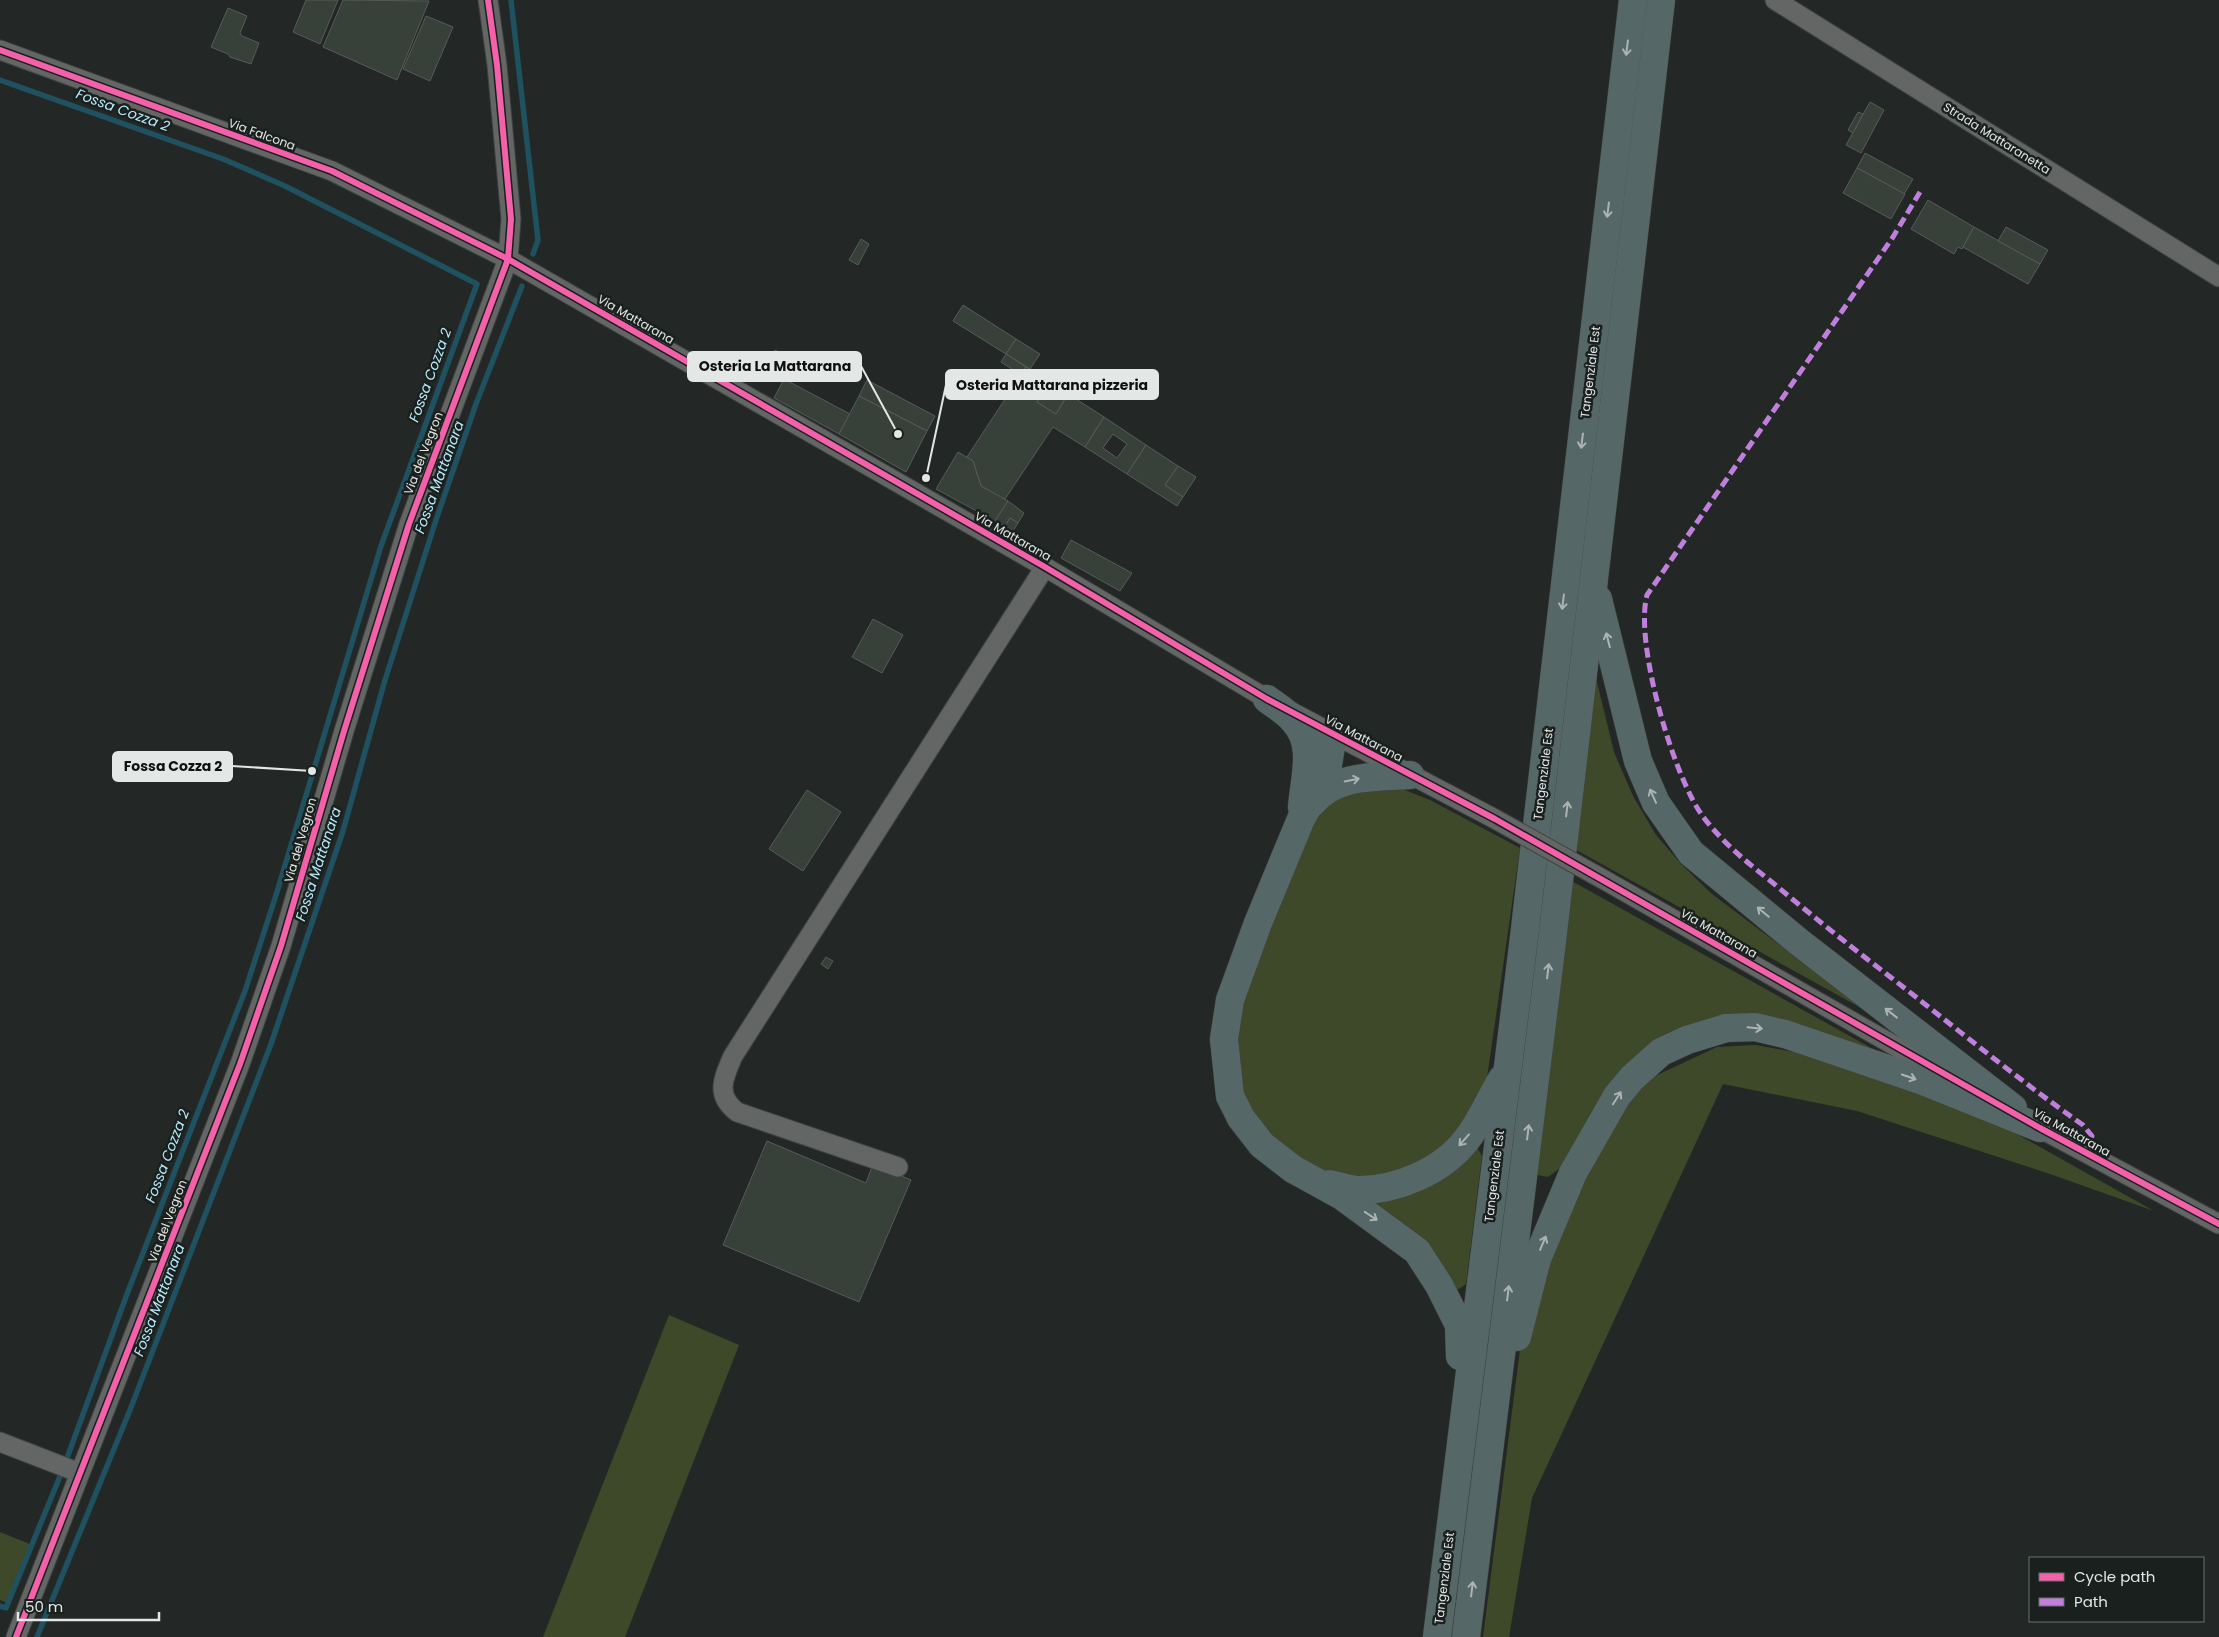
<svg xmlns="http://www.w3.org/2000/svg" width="2219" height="1637" viewBox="0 0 2219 1637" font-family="Poppins,sans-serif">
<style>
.green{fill:#3e4929}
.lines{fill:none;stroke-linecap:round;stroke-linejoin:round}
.stream{stroke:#1f5160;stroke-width:5.5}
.building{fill:#38403a;stroke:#575b59;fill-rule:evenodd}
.minor-casing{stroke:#404442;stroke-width:21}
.highway-casing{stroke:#404442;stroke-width:29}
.minor{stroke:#646665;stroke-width:19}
.highway{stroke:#566767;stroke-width:28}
.minor-bridge-casing{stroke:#404442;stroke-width:21;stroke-linecap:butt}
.minor-bridge{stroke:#646665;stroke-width:19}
.quiet{stroke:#c07fdc;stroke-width:5;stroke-dasharray:10 5;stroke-linecap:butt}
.cycleway-casing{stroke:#19201d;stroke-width:9}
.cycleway{stroke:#f560ab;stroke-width:6}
.oneway{stroke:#abb4b3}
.labels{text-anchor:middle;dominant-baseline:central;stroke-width:5;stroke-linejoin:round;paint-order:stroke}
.street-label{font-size:12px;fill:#e3e7e6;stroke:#19201d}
.water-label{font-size:14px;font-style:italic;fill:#b9eafc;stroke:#19201d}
.leader{fill:none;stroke:#e3e7e6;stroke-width:2}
.callout-dot{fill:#e3e7e6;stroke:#19201d;stroke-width:2}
.callout{fill:#e3e7e6;stroke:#e3e7e6;stroke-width:2}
.callout-label{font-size:14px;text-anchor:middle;font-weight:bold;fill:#111}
</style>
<rect width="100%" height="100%" fill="#232826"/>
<g class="green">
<polygon points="1595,674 1614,752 1633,796 1656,835 1681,864 1712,894 1773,940 1906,1033 1571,847"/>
<polygon points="1400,788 1430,800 1520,848 1486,1085 1468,1123 1440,1150 1410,1168 1369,1179 1329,1175 1307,1166 1260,1127 1237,1078 1236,1021 1260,953 1316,816 1341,791"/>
<polygon points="1570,880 1900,1064 1756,1021 1608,1086 1590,1114 1564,1165 1548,1177 1538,1175 1535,1170"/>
<polygon points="1756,1045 1815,1056 1981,1114 2154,1211 2050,1174 1857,1111 1723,1084 1532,1498 1509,1637 1483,1637 1526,1303 1551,1233 1633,1094 1653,1077 1717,1047"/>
<polygon points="1474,1148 1478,1149 1482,1156 1466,1284 1459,1289 1455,1289 1374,1204 1375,1200"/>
<polygon points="669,1315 739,1345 625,1637 543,1637"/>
<polygon points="0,1532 32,1545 10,1604 0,1600"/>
</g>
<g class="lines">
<g class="stream">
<polyline points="511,0 538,240 533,254"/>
<polyline points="0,80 223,159 285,186 477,284 381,546 277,892 245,991 127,1294 63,1469 6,1608 0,1606"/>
<polyline points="37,1637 130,1410 271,1044 343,831 385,680 437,517 476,404 522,286"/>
</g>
</g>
<g class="building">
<polygon points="306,0 338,0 320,44 293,32"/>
<polygon points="343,0 429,1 397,80 323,47"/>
<polygon points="228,8 247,16 240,33 242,36 259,43 251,64 230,57 228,54 211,47"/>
<polygon points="426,16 453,27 430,81 403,69"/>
<polygon points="1870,102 1884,110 1861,153 1846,145"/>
<polygon points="1858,112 1863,114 1853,133 1848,130"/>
<polygon points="1865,153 1913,179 1904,194 1857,168"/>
<polygon points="1857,168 1905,194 1891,219 1843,193"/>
<polygon points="1928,200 1974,227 1962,249 1958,247 1954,254 1911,229"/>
<polygon points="1974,227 2040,264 2028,284 1963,247"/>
<polygon points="2006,227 2048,250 2040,264 1998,241"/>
<polygon points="861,239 869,244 858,265 849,260"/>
<polygon points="963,305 1016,339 1006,354 953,321"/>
<polygon points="1016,339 1040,354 1030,369 1006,354"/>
<polygon points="775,350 779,352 774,363 770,361"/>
<polygon points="1006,354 1026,367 1017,380 1008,375 1012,369 1001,362"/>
<polygon points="1026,367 1050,382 1037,402 1056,414 1068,394 1104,417 1085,447 1053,427 1005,499 1002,499 981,486 973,461 967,457"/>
<polygon points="784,379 850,414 839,434 774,398"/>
<polygon points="867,380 935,416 927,431 859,396"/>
<polygon points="1050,382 1068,394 1056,414 1037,402"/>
<polygon points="859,396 927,431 906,472 839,434"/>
<path d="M1104 417 1146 445 1127 474 1085 447ZM1113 434 1127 444 1117 458 1103 448Z"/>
<polygon points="1146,445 1178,466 1165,485 1183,497 1177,506 1127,474"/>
<polygon points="958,452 973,461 981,486 1008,501 995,521 936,489"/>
<polygon points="1178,466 1196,477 1183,497 1165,485"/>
<polygon points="1008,501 1024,513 1018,523 1010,518 1005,526 995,521"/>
<polygon points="1010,518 1018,523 1013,531 1005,526"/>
<polygon points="1071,540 1132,573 1120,591 1061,558"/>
<polygon points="873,619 903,635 882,673 852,657"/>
<polygon points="807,790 841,812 803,871 769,849"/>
<polygon points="826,957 833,961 828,969 821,964"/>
<polygon points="767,1141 866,1183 873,1164 911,1180 859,1302 723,1245"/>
</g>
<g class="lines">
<g class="minor-casing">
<g id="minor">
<polyline points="1775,0 2219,277"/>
<polyline points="0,50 332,171 508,259 1045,567 1267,699 1495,819"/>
<polyline points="1608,882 1972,1090"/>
<polyline points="2030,1123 2219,1224"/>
<path d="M898 1167 737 1112C715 1095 723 1079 733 1056L1045 567"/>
<polyline points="0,1442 80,1473"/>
<polyline points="16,1637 240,1064 281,946 344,731 409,524 508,259 511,219 497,65 488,0"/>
</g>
</g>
<g class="highway-casing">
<g id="highway">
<polyline points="1598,599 1638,761 1656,803 1691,853 1799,942 2013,1108"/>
<path d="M1267 699C1276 706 1287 712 1294 721 1316 744 1304 779 1302 807"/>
<polyline points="1333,734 1327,771 1301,819 1258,923 1230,1000 1224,1039 1230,1096 1241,1118 1262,1145 1293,1169 1342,1196 1417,1251 1439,1285 1459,1325 1460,1356"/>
<path d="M1312 803C1336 774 1376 777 1410 775"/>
<path d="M1330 1184C1338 1186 1348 1189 1356 1190 1396 1191 1443 1171 1467 1139 1481 1121 1490 1098 1502 1079"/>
<polyline points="1517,1337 1537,1259 1573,1173 1617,1096 1632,1078 1661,1052 1687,1040 1726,1028 1755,1027 1785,1034 1923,1081 2040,1128"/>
<polyline points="1437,1637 1523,946 1633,0"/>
<polyline points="1466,1637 1551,950 1661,0"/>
</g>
</g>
<use href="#minor" class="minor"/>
<use href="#highway" class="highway"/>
<g class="minor-bridge-casing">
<polyline id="minor-bridge" points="1495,819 1608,882"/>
</g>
<use href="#minor-bridge" class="minor-bridge"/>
<path class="quiet" d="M1920 192 1893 237 1647 595C1634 643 1674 779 1704 818 1724 844 1748 863 1773 883 1804 909 1835 934 1867 959 1939 1014 2009 1073 2083 1125L2092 1136 2086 1153"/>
<g class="cycleway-casing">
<g id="cycleway">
<polyline points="0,50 332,171 508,259 1045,567 1267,699 1495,819 2040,1128 2219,1224"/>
<polyline points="16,1637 240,1064 281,946 344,731 409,524 508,259 511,219 497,65 488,0"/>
</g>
</g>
<use href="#cycleway" class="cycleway"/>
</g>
<defs><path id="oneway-shaft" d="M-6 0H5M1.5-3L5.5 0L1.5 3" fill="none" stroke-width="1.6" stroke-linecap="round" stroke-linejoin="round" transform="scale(1.25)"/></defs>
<g class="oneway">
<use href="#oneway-shaft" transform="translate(1627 48) rotate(97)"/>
<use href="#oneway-shaft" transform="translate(1608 210) rotate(97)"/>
<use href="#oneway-shaft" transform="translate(1582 441) rotate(97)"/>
<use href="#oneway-shaft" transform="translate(1563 602) rotate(97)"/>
<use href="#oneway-shaft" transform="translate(1608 640) rotate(-104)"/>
<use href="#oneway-shaft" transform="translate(1352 780) rotate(-11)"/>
<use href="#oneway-shaft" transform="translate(1653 796) rotate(-114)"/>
<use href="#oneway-shaft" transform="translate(1567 809) rotate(-83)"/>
<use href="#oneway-shaft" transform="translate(1763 912) rotate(-140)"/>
<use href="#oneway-shaft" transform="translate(1548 971) rotate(-83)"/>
<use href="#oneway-shaft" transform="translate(1891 1013) rotate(-142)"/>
<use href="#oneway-shaft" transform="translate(1755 1028) rotate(6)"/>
<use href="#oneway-shaft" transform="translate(1909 1077) rotate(19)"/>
<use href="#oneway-shaft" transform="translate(1617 1098) rotate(-57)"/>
<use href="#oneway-shaft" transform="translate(1528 1132) rotate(-83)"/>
<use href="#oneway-shaft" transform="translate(1464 1140) rotate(131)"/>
<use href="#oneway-shaft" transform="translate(1371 1216) rotate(34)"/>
<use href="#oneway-shaft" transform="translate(1543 1243) rotate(-67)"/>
<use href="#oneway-shaft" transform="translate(1508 1293) rotate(-83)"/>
<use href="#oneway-shaft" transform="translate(1472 1589) rotate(-83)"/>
</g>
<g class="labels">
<g class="street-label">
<text transform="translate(262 134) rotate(20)">Via Falcona</text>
<text transform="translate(1997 138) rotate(32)">Strada Mattaranetta</text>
<text transform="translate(636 319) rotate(30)">Via Mattarana</text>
<text transform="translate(1590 372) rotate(-83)">Tangenziale Est</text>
<text transform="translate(423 453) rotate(-69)">Via del Vegron</text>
<text transform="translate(1013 536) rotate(30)">Via Mattarana</text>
<text transform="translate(1364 738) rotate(28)">Via Mattarana</text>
<text transform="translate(1543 774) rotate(-83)">Tangenziale Est</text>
<text transform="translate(300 840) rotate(-74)">Via del Vegron</text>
<text transform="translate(1719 933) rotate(30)">Via Mattarana</text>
<text transform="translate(2072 1132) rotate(29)">Via Mattarana</text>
<text transform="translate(1494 1176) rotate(-83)">Tangenziale Est</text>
<text transform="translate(167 1221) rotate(-69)">Via del Vegron</text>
<text transform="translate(1444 1578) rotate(-83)">Tangenziale Est</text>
</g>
<g class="water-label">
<text transform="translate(123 110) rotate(20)">Fossa Cozza 2</text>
<text transform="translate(430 375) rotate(-70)">Fossa Cozza 2</text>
<text transform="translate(439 477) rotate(-70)">Fossa Mattanara</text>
<text transform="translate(318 864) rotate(-72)">Fossa Mattanara</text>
<text transform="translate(167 1156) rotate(-69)">Fossa Cozza 2</text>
<text transform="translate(159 1300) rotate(-69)">Fossa Mattanara</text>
</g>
</g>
<path class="leader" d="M898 434L861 366M926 478L946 385M312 771L232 766"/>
<g class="callout-dot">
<circle cx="898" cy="434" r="5"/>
<circle cx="926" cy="478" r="5"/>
<circle cx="312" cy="771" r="5"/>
</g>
<g class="callout">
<rect x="688" y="352" width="173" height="29" rx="5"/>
<rect x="946" y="370" width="212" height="29" rx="5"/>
<rect x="113" y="752" width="119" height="29" rx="5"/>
</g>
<g class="callout-label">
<text x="775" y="371">Osteria La Mattarana</text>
<text x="1052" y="390">Osteria Mattarana pizzeria</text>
<text x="173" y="771">Fossa Cozza 2</text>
</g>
<rect x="2029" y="1557" width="175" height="65" fill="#19201d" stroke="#6a706d"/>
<rect x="2039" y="1573" width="25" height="8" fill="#f560ab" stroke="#6a706d"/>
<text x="2074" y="1582" font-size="15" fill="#e3e7e6">Cycle path</text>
<rect x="2039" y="1598" width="25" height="8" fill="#c07fdc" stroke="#6a706d"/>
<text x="2074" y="1607" font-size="15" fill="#e3e7e6">Path</text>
<path d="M18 1612v8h141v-8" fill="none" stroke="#e3e7e6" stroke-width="2.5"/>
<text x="25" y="1612" font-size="15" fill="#e3e7e6" stroke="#19201d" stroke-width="4" paint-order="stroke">50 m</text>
</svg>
